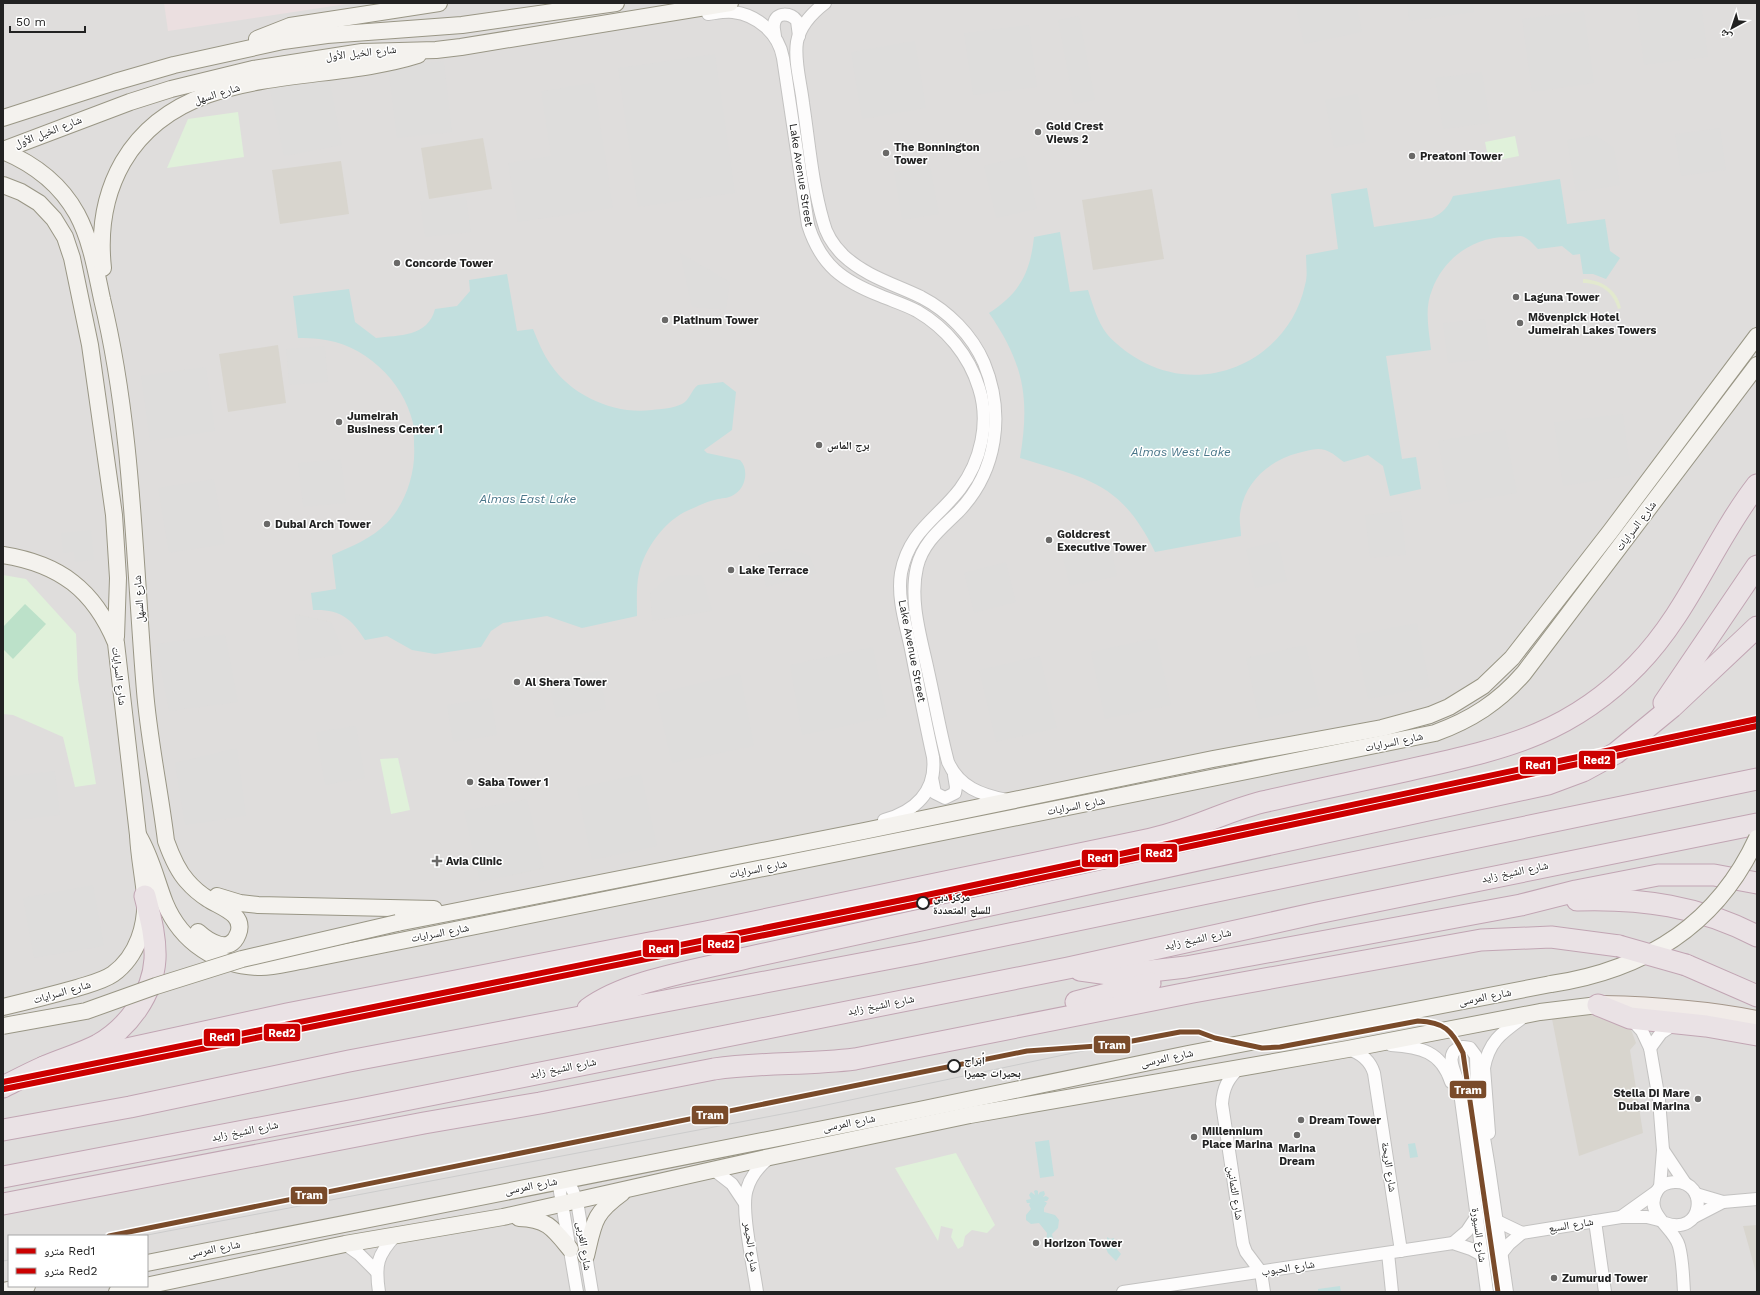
<svg xmlns="http://www.w3.org/2000/svg" width="1760" height="1295" viewBox="0 0 1760 1295" font-family="'Work Sans','Noto Naskh Arabic',sans-serif">
<style>
.residential{fill:#dfdddc;fill-rule:evenodd}
.commercial{fill:#ebdfe0}
.religious{fill:#dedddc}
.construction{fill:#d8d5ce}
.grass{fill:#e2e9ce}
.park{fill:#e0f1da}
.pitch{fill:#bce1c9}
.water{fill:#c2dfde}
.pier{fill:#dedddd}
.lines{fill:none;stroke-linecap:round;stroke-linejoin:round}
.minor-casing{stroke:#c3c2c1;stroke-width:14}
.secondary-casing{stroke:#999685;stroke-width:18}
.primary-casing{stroke:#a4968a;stroke-width:20}
.motorway-casing{stroke:#c1a5b3;stroke-width:23}
.minor{stroke:#fdfcfc;stroke-width:12}
.secondary{stroke:#f4f2ee;stroke-width:16}
.primary{stroke:#f1ebe8;stroke-width:18}
.motorway{stroke:#eae2e5;stroke-width:21}
.tram{stroke:#ccc;stroke-width:1}
.secondary-bridge-casing{stroke:#999685;stroke-width:18;stroke-linecap:butt}
.motorway-bridge-casing{stroke:#c1a5b3;stroke-width:23;stroke-linecap:butt}
.secondary-bridge{stroke:#f4f2ee;stroke-width:16}
.motorway-bridge{stroke:#eae2e5;stroke-width:21}
.tram-1-casing{stroke:#fff;stroke-width:8}
.tram-1{stroke:#7a4b2a;stroke-width:5}
.metro-1-casing{stroke:#fff;stroke-width:9}
.metro-2-casing{stroke:#fff;stroke-width:9}
.metro-1{stroke:#c00;stroke-width:6}
.metro-2{stroke:#c00;stroke-width:6}
.poi-dot{fill:#6a6968;stroke:#fff;stroke-width:1.5}
.stop-dot{fill:#fff;stroke:#222;stroke-width:2}
.labels{text-anchor:middle;dominant-baseline:central;stroke-width:3;stroke-linejoin:round;paint-order:stroke}
.street-label{font-size:11px;fill:#222;stroke:#fff}
.poi-label{font-size:11px;font-weight:bold;fill:#222;stroke:#fff;text-anchor:start}
.stop-label{font-size:11px;font-weight:bold;fill:#222;stroke:#fff;text-anchor:start}
.water-label{font-size:12px;font-style:italic;fill:#4a778a;stroke:#fff}
.line-badge{stroke:#fff;stroke-width:1.5}
.badge-label{font-size:11px;text-anchor:middle;font-weight:bold;fill:#fff}
</style>
<rect width="100%" height="100%" fill="#f0edeb"/>
<path class="residential" d="M3 3H1757V1292H3ZM9 1236H147V1286H9Z"/>
<polygon class="commercial" points="164,3 353,3 168,31"/>
<g class="religious">
<polygon points="1295,3 1356,3 1362,32 1304,44"/>
<polygon points="1407,3 1473,3 1474,12 1409,21"/>
<polygon points="1636,3 1701,3 1708,57 1644,65"/>
<polygon points="1584,11 1594,83 1532,92 1522,19"/>
<polygon points="1079,16 1095,100 1074,104 1058,20"/>
<polygon points="1029,25 1037,87 973,95 964,33"/>
<polygon points="915,41 926,108 862,119 851,52"/>
<polygon points="715,54 735,193 638,207 618,68"/>
<polygon points="444,61 452,132 397,138 388,67"/>
<polygon points="1482,72 1490,123 1443,129 1435,78"/>
<polygon points="329,78 342,145 284,156 270,89"/>
<polygon points="594,83 613,208 518,222 508,163 551,156 541,91"/>
<polygon points="1358,94 1366,142 1334,148 1325,100"/>
<polygon points="1720,128 1726,170 1681,176 1675,134"/>
<polygon points="1595,135 1614,148 1620,185 1576,192 1567,140"/>
<polygon points="1025,156 1037,209 996,218 984,166"/>
<polygon points="930,166 939,214 902,220 894,172"/>
<polygon points="466,197 471,232 425,237 420,201"/>
<polygon points="680,253 730,282 726,310 692,307"/>
<polygon points="1593,298 1597,332 1573,335 1568,301"/>
<polygon points="1485,319 1490,359 1448,363 1443,323"/>
<polygon points="325,346 328,382 289,385 286,349"/>
<polygon points="206,367 215,431 150,441 141,376"/>
<polygon points="1623,414 1631,475 1563,486 1554,422"/>
<polygon points="1505,429 1517,493 1450,505 1438,441"/>
<polygon points="341,459 346,503 303,507 298,463"/>
<polygon points="214,479 225,544 169,553 158,488"/>
<polygon points="1401,511 1406,555 1370,558 1365,515"/>
<polygon points="91,530 94,560 75,562 74,552 63,553 61,533"/>
<polygon points="1109,539 1117,576 1070,586 1061,549"/>
<polygon points="1278,541 1287,581 1255,588 1246,549"/>
<polygon points="787,549 809,555 817,573 766,587 758,555"/>
<polygon points="1006,562 1016,602 974,613 964,573"/>
<polygon points="702,575 712,611 652,621 650,593 670,576"/>
<polygon points="295,614 331,622 344,654 299,661"/>
<polygon points="1417,623 1430,687 1368,699 1355,635"/>
<polygon points="225,634 238,702 169,711 156,644"/>
<polygon points="1156,638 1171,705 1105,719 1091,652"/>
<polygon points="1306,645 1320,706 1259,719 1246,658"/>
<polygon points="873,647 887,717 802,735 790,665"/>
<polygon points="1040,656 1057,728 996,742 979,670"/>
<polygon points="600,671 606,709 556,718 549,680"/>
<polygon points="740,673 754,746 672,763 656,694"/>
<polygon points="491,698 497,735 453,742 447,705"/>
<polygon points="356,726 365,778 325,785 316,732"/>
<polygon points="237,748 246,816 185,825 175,763"/>
<polygon points="55,771 60,815 7,821 3,777"/>
<polygon points="641,774 657,846 592,860 577,788"/>
<polygon points="527,799 544,868 480,882 464,811"/>
<polygon points="93,885 104,946 34,958 23,898"/>
</g>
<g class="construction">
<polygon points="483,138 492,189 429,199 421,148"/>
<polygon points="341,161 349,214 280,224 272,170"/>
<polygon points="1152,189 1164,259 1093,270 1082,200"/>
<polygon points="278,345 286,403 228,412 219,354"/>
<polygon points="1588,1012 1630,1027 1636,1043 1630,1050 1643,1133 1579,1156 1552,1019"/>
<polygon points="1757,1225 1757,1276 1743,1226"/>
</g>
<path class="grass" d="M1583 279C1601 280 1617 289 1621 308L1618 309C1613 292 1601 283 1583 283Z"/>
<g class="park">
<polygon points="238,112 244,157 167,168 188,119"/>
<polygon points="1515,136 1519,156 1489,162 1485,142"/>
<polygon points="3,575 26,579 76,634 78,679 96,784 75,787 63,737 13,715 3,714"/>
<polygon points="398,758 410,810 391,814 380,759"/>
<polygon points="956,1153 995,1225 987,1233 972,1230 965,1236 963,1246 958,1249 951,1237 953,1229 941,1226 938,1241 895,1168"/>
</g>
<polygon class="pitch" points="25,604 46,624 13,659 3,649 3,627"/>
<g class="water">
<path d="M1560 179 1567 224 1605 219 1610 251 1620 258 1606 279 1593 274H1583L1580 254 1573 255 1562 246 1538 249C1534 245 1529 239 1524 237 1520 235 1513 237 1509 237 1475 236 1444 257 1432 290 1424 309 1429 330 1431 350L1386 356 1402 459 1416 457 1421 489 1390 496 1383 466 1368 455 1344 462C1338 458 1332 452 1325 450 1316 447 1307 451 1298 453 1268 461 1244 483 1240 514 1239 521 1241 529 1241 536L1155 552C1121 482 1088 479 1020 458 1030 398 1024 364 989 313 1020 293 1030 273 1034 237L1060 232 1070 292 1088 290C1093 305 1097 321 1107 334 1117 346 1132 356 1145 363 1211 396 1290 356 1305 285 1308 275 1306 265 1306 255L1338 249 1331 194 1367 188 1374 227 1432 218C1443 213 1448 207 1453 196Z"/>
<path d="M507 274 517 331 533 329C538 341 543 354 551 365 572 396 615 415 652 410 662 409 674 408 682 404 690 400 691 390 698 385L723 382 736 392 732 430 704 450 707 453 740 460C749 469 746 487 735 494 730 498 724 498 718 499 708 501 698 506 689 510 665 520 645 548 639 573 636 587 637 602 637 616L582 628 547 616 503 623 491 631 481 647 435 654 412 650 387 636 365 640C351 618 340 609 313 610L311 593 336 589 332 555C352 546 371 539 387 523 406 503 416 472 414 445 414 438 414 430 413 423 403 380 363 343 319 339 312 338 305 338 298 338L293 296 349 289 355 322 376 338C399 335 428 337 435 309L457 306 470 291 469 280Z"/>
<polygon points="1049,1140 1054,1176 1040,1178 1035,1142"/>
<polygon points="1415,1143 1418,1157 1410,1158 1408,1144"/>
<polygon points="1036,1190 1038,1191 1038,1195 1040,1192 1044,1191 1045,1194 1043,1197 1046,1196 1049,1198 1047,1201 1044,1201 1047,1203 1044,1208 1044,1212 1055,1215 1059,1220 1058,1228 1052,1234 1054,1242 1046,1241 1047,1233 1039,1223 1031,1224 1026,1220 1026,1215 1031,1209 1029,1205 1030,1203 1027,1203 1026,1200 1031,1199 1029,1195 1031,1192 1035,1195 1034,1191"/>
<polygon points="1107,1237 1110,1239 1114,1238 1116,1248 1121,1254 1116,1261 1108,1253 1103,1242 1107,1241"/>
<polygon points="1340,1286 1341,1292 1318,1292 1318,1289"/>
</g>
<polygon class="pier" points="1518,1278 1521,1292 1478,1292 1477,1283"/>
<g class="lines">
<g class="minor-casing">
<g id="minor">
<path d="M825 3C812 13 800 25 797 42 794 61 801 84 803 103 809 142 812 183 823 221 826 234 834 246 843 255 865 276 894 284 921 297 948 311 972 335 984 363 1005 414 997 471 959 511 942 528 923 542 917 567 909 601 921 638 928 671 935 702 940 732 948 762 959 787 981 795 1007 800"/>
<path d="M708 14C716 13 725 11 733 12 758 15 779 34 783 58L808 225C821 266 843 281 881 296 893 301 906 305 917 311 946 328 969 355 979 388 990 422 981 461 960 489 937 519 909 531 901 573 897 598 906 625 911 649 918 685 925 721 933 757 937 792 914 812 884 820"/>
<path d="M775 37C775 33 773 28 774 24 776 11 791 13 797 21L799 36"/>
<polyline points="932,778 935,793 945,798 955,793 956,787 954,775"/>
<polyline points="1630,1018 1642,1031 1650,1048 1659,1100 1663,1150 1660,1187"/>
<path d="M1391 1045C1420 1047 1441 1051 1451 1082"/>
<polyline points="1650,1048 1661,1033 1676,1023"/>
<path d="M1348 1049C1361 1053 1370 1060 1374 1073L1401 1251"/>
<path d="M1240 1067C1228 1078 1223 1088 1222 1104L1243 1244 1246 1252 1261 1272 1264 1292"/>
<path d="M1489 1133 1484 1068C1489 1040 1503 1032 1525 1016"/>
<polyline points="1663,1150 1685,1183"/>
<polyline points="714,1170 732,1184 744,1202"/>
<polyline points="564,1179 572,1189 577,1201 592,1292"/>
<polyline points="558,1180 577,1292"/>
<polyline points="1696,1194 1723,1202"/>
<polyline points="1621,1217 1656,1192"/>
<polyline points="1694,1217 1723,1202 1757,1199"/>
<polyline points="1497,1221 1522,1233"/>
<polyline points="1595,1221 1605,1292"/>
<path d="M1665 1223C1704 1237 1709 1181 1675 1182 1668 1182 1660 1185 1657 1191 1643 1214 1674 1227 1679 1246 1683 1261 1683 1277 1684 1292"/>
<polyline points="1453,1243 1467,1231 1477,1216"/>
<polyline points="345,1244 359,1254 376,1271"/>
<polyline points="1388,1253 1392,1292"/>
<polyline points="1501,1254 1509,1244 1522,1233 1621,1217 1647,1217 1659,1220"/>
<path d="M379 1292C375 1265 377 1255 396 1235"/>
<path d="M757 1292C754 1269 740 1208 747 1189 751 1175 759 1166 770 1157"/>
<polyline points="1123,1292 1453,1243 1471,1249 1482,1255"/>
<path d="M1487 1292 1459 1085C1456 1074 1445 1056 1457 1049 1462 1046 1465 1047 1470 1048L1476 1056 1477 1096 1489 1168 1507 1292"/>
</g>
</g>
<g class="secondary-casing">
<g id="secondary">
<polyline points="257,39 290,26 439,3"/>
<polyline points="3,118 115,82 174,65 283,41 327,35 462,25 616,3"/>
<polyline points="3,150 130,102 171,89 253,69 362,52 436,50 461,47 730,3"/>
<path d="M3 151C34 164 61 185 77 214 91 240 96 271 102 299 133 427 134 560 145 691 149 741 160 791 166 841 171 855 177 870 187 881 193 888 200 894 208 899 220 907 246 914 238 934 230 955 209 942 198 932"/>
<polyline points="3,185 21,192 39,203 54,219 65,237 72,258 90,345 114,515 118,578 116,637"/>
<path d="M103 268C99 231 104 195 123 162 183 60 321 86 418 55"/>
<path d="M3 555C60 564 94 590 116 643L138 835C139 856 143 875 145 895 147 924 138 956 113 974 103 981 89 984 77 988 52 995 28 1001 3 1007"/>
<path d="M138 835C151 856 156 880 165 903 181 942 218 967 261 967 276 967 291 962 306 960L1435 733C1471 720 1499 702 1524 673L1757 365"/>
<polyline points="217,896 240,903 258,905 434,909"/>
<polyline points="397,923 864,831 1213,759 1382,728 1430,715 1449,707 1483,686 1512,658 1610,532 1757,336"/>
<path d="M519 1218C547 1219 553 1228 570 1249"/>
<path d="M586 1256C594 1222 593 1214 622 1193"/>
<polyline points="147,1263 919,1110 1188,1054 1551,984"/>
<polyline points="3,1291 27,1286"/>
<polyline points="117,1292 345,1244 503,1217 770,1157 970,1115 1348,1049 1540,1012 1598,1005"/>
</g>
</g>
<g class="primary-casing">
<path id="primary" d="M1603 1005C1655 1006 1706 1010 1757 1020"/>
</g>
<g class="motorway-casing">
<g id="motorway">
<polyline points="1664,703 1757,566"/>
<path d="M1577 900C1642 898 1699 906 1757 936"/>
<polyline points="1686,965 1757,996"/>
<polyline points="1080,970 1116,975 1186,967 1521,905 1576,891 1658,875 1714,875 1757,883"/>
<polyline points="1076,1002 1150,983"/>
<polyline points="1598,1005 1630,1018 1706,1026 1757,1035"/>
<path d="M588 1009C627 980 699 970 746 958L1548 784 1583 771 1616 753 1672 707 1757 627"/>
<path d="M44 1067 287 1014 706 932 1137 842C1158 838 1178 832 1199 824 1221 816 1243 806 1267 801 1318 789 1370 779 1422 767 1510 747 1572 732 1637 665 1688 613 1713 542 1757 485"/>
<path d="M3 1087C17 1080 30 1073 44 1067 62 1059 81 1054 98 1045 128 1028 153 994 155 959 156 937 150 916 145 896"/>
<polyline points="3,1130 130,1107 349,1061 918,953 1757,779"/>
<polyline points="3,1177 360,1109 1068,968 1317,913 1757,824"/>
<path d="M3 1204 424 1123 540 1103 714 1069C761 1062 808 1065 855 1059L1193 992 1481 940 1551 937 1619 946"/>
</g>
</g>
<use href="#minor" class="minor"/>
<use href="#secondary" class="secondary"/>
<use href="#primary" class="primary"/>
<use href="#motorway" class="motorway"/>
<g class="tram">
<polyline points="142,1236 798,1111 1111,1045"/>
<polyline points="3,1261 9,1260"/>
</g>
<g class="secondary-bridge-casing">
<g id="secondary-bridge">
<path d="M1551 984C1644 970 1717 925 1757 838"/>
<polyline points="3,1026 86,1011 156,986 242,959 397,923"/>
</g>
</g>
<g class="motorway-bridge-casing">
<polyline id="motorway-bridge" points="1619,946 1686,965"/>
</g>
<use href="#secondary-bridge" class="secondary-bridge"/>
<use href="#motorway-bridge" class="motorway-bridge"/>
<g class="tram-1-casing">
<path id="tram-1" d="M109 1236 1027 1051 1111 1045 1180 1032H1199L1215 1038 1262 1048 1280 1047 1418 1021C1444 1022 1452 1030 1463 1053L1498 1292"/>
</g>
<use href="#tram-1" class="tram-1"/>
<g class="metro-1-casing">
<polyline id="metro-1" points="3,1082 922,896 1757,719"/>
</g>
<g class="metro-2-casing">
<polyline id="metro-2" points="4,1089 923,903 1757,726"/>
</g>
<use href="#metro-1" class="metro-1"/>
<use href="#metro-2" class="metro-2"/>
</g>
<g class="poi-dot">
<circle cx="1038" cy="132" r="4"/>
<circle cx="886" cy="153" r="4"/>
<circle cx="1412" cy="156" r="4"/>
<circle cx="397" cy="263" r="4"/>
<circle cx="1516" cy="297" r="4"/>
<circle cx="665" cy="320" r="4"/>
<circle cx="1520" cy="323" r="4"/>
<circle cx="339" cy="422" r="4"/>
<circle cx="819" cy="445" r="4"/>
<circle cx="267" cy="524" r="4"/>
<circle cx="1049" cy="540" r="4"/>
<circle cx="731" cy="570" r="4"/>
<circle cx="517" cy="682" r="4"/>
<circle cx="470" cy="782" r="4"/>
<path d="M435 855h4v4h4v4h-4v4h-4v-4h-4v-4h4z"/>
<circle cx="1698" cy="1099" r="4"/>
<circle cx="1301" cy="1120" r="4"/>
<circle cx="1297" cy="1135" r="4"/>
<circle cx="1194" cy="1137" r="4"/>
<circle cx="1036" cy="1243" r="4"/>
<circle cx="1554" cy="1278" r="4"/>
</g>
<g class="stop-dot">
<circle cx="923" cy="903" r="6"/>
<circle cx="954" cy="1066" r="6"/>
</g>
<g class="labels">
<g class="street-label">
<text transform="translate(361 53) rotate(-6)">شارع الخيل الأول</text>
<text transform="translate(217 94) rotate(-17)">شارع السهل</text>
<text transform="translate(48 132) rotate(-21)">شارع الخيل الأول</text>
<text transform="translate(801 175) rotate(81)">Lake Avenue Street</text>
<text transform="translate(1636 526) rotate(-53)">شارع السرايات</text>
<text transform="translate(139 599) rotate(-94)">شارع السهل</text>
<text transform="translate(912 651) rotate(79)">Lake Avenue Street</text>
<text transform="translate(119 676) rotate(83)">شارع السرايات</text>
<text transform="translate(1394 742) rotate(-12)">شارع السرايات</text>
<text transform="translate(1076 806) rotate(-11)">شارع السرايات</text>
<text transform="translate(758 869) rotate(-11)">شارع السرايات</text>
<text transform="translate(1515 872) rotate(-12)">شارع الشيخ زايد</text>
<text transform="translate(440 933) rotate(-11)">شارع السرايات</text>
<text transform="translate(1198 939) rotate(-12)">شارع الشيخ زايد</text>
<text transform="translate(62 992) rotate(-16)">شارع السرايات</text>
<text transform="translate(1485 997) rotate(-11)">شارع المرسى</text>
<text transform="translate(881 1005) rotate(-11)">شارع الشيخ زايد</text>
<text transform="translate(1167 1058) rotate(-12)">شارع المرسى</text>
<text transform="translate(563 1068) rotate(-11)">شارع الشيخ زايد</text>
<text transform="translate(849 1123) rotate(-11)">شارع المرسى</text>
<text transform="translate(245 1131) rotate(-11)">شارع الشيخ زايد</text>
<text transform="translate(1389 1167) rotate(81)">شارع الريحة</text>
<text transform="translate(531 1186) rotate(-11)">شارع المرسى</text>
<text transform="translate(1235 1193) rotate(81)">شارع الثمانين</text>
<text transform="translate(1571 1225) rotate(-9)">شارع السبع</text>
<text transform="translate(1479 1235) rotate(82)">شارع السيورة</text>
<text transform="translate(584 1246) rotate(81)">شارع الغربى</text>
<text transform="translate(751 1247) rotate(82)">شارع الحيمر</text>
<text transform="translate(214 1249) rotate(-11)">شارع المرسى</text>
<text transform="translate(1288 1268) rotate(-9)">شارع الحبوب</text>
</g>
<g class="poi-label">
<text x="1046" y="126">Gold Crest<tspan x="1046" dy="13">Views 2</tspan></text>
<text x="894" y="147">The Bonnington<tspan x="894" dy="13">Tower</tspan></text>
<text x="1420" y="156">Preatoni Tower</text>
<text x="405" y="263">Concorde Tower</text>
<text x="1524" y="297">Laguna Tower</text>
<text x="1528" y="317">Mövenpick Hotel<tspan x="1528" dy="13">Jumeirah Lakes Towers</tspan></text>
<text x="673" y="320">Platinum Tower</text>
<text x="347" y="416">Jumeirah<tspan x="347" dy="13">Business Center 1</tspan></text>
<text x="827" y="445">برج الماس</text>
<text x="275" y="524">Dubai Arch Tower</text>
<text x="1057" y="534">Goldcrest<tspan x="1057" dy="13">Executive Tower</tspan></text>
<text x="739" y="570">Lake Terrace</text>
<text x="525" y="682">Al Shera Tower</text>
<text x="478" y="782">Saba Tower 1</text>
<text x="446" y="861">Avia Clinic</text>
<text x="1690" y="1093" text-anchor="end">Stella Di Mare<tspan x="1690" dy="13">Dubai Marina</tspan></text>
<text x="1309" y="1120">Dream Tower</text>
<text x="1202" y="1131">Millennium<tspan x="1202" dy="13">Place Marina</tspan></text>
<text x="1297" y="1148" text-anchor="middle">Marina<tspan x="1297" dy="13">Dream</tspan></text>
<text x="1044" y="1243">Horizon Tower</text>
<text x="1562" y="1278">Zumurud Tower</text>
</g>
<g class="stop-label">
<text x="933" y="897">مركز دبي<tspan x="933" dy="13">للسلع المتعددة</tspan></text>
<text x="964" y="1060">أبراج<tspan x="964" dy="13">بحيرات جميرا</tspan></text>
</g>
<g class="water-label">
<text x="1181" y="452">Almas West Lake</text>
<text x="528" y="499">Almas East Lake</text>
</g>
</g>
<g class="line-badge">
<rect x="1578" y="750" width="38" height="20" rx="4" fill="#c00"/>
<rect x="1519" y="756" width="38" height="19" rx="4" fill="#c00"/>
<rect x="1140" y="843" width="38" height="20" rx="4" fill="#c00"/>
<rect x="1081" y="849" width="38" height="19" rx="4" fill="#c00"/>
<rect x="702" y="934" width="38" height="20" rx="4" fill="#c00"/>
<rect x="642" y="939" width="38" height="19" rx="4" fill="#c00"/>
<rect x="263" y="1023" width="38" height="19" rx="4" fill="#c00"/>
<rect x="203" y="1028" width="38" height="19" rx="4" fill="#c00"/>
<rect x="1093" y="1035" width="38" height="19" rx="4" fill="#7a4b2a"/>
<rect x="1449" y="1080" width="38" height="19" rx="4" fill="#7a4b2a"/>
<rect x="691" y="1105" width="38" height="20" rx="4" fill="#7a4b2a"/>
<rect x="290" y="1186" width="38" height="19" rx="4" fill="#7a4b2a"/>
</g>
<g class="badge-label">
<text x="1597" y="764">Red2</text>
<text x="1538" y="769">Red1</text>
<text x="1159" y="857">Red2</text>
<text x="1100" y="862">Red1</text>
<text x="721" y="948">Red2</text>
<text x="661" y="953">Red1</text>
<text x="282" y="1037">Red2</text>
<text x="222" y="1041">Red1</text>
<text x="1112" y="1049">Tram</text>
<text x="1468" y="1094">Tram</text>
<text x="710" y="1119">Tram</text>
<text x="309" y="1199">Tram</text>
</g>
<rect width="1760" height="1295" fill="none" stroke="#222222" stroke-width="8"/>
<rect x="8" y="1235" width="140" height="52" fill="#ffffff" stroke="#a7a7a7"/>
<rect x="16" y="1248" width="20" height="6" fill="#cc0000" stroke="#a7a7a7"/>
<text x="44" y="1255" font-size="12" fill="#222222">مترو Red1</text>
<rect x="16" y="1268" width="20" height="6" fill="#cc0000" stroke="#a7a7a7"/>
<text x="44" y="1275" font-size="12" fill="#222222">مترو Red2</text>
<g transform="translate(1732 28) rotate(220)" stroke="#ffffff" stroke-width="3" paint-order="stroke">
<path d="M0-3L7 15L0 10L-7 15Z" fill="#222222"/>
<text y="-6" font-size="11" font-weight="bold" text-anchor="middle" fill="#222222">ش</text>
</g>
<path d="M10 26v6h75v-6" fill="none" stroke="#222222" stroke-width="2"/>
<text x="16" y="26" font-size="12" fill="#222222" stroke="#ffffff" stroke-width="3" paint-order="stroke">50 m</text>
</svg>
